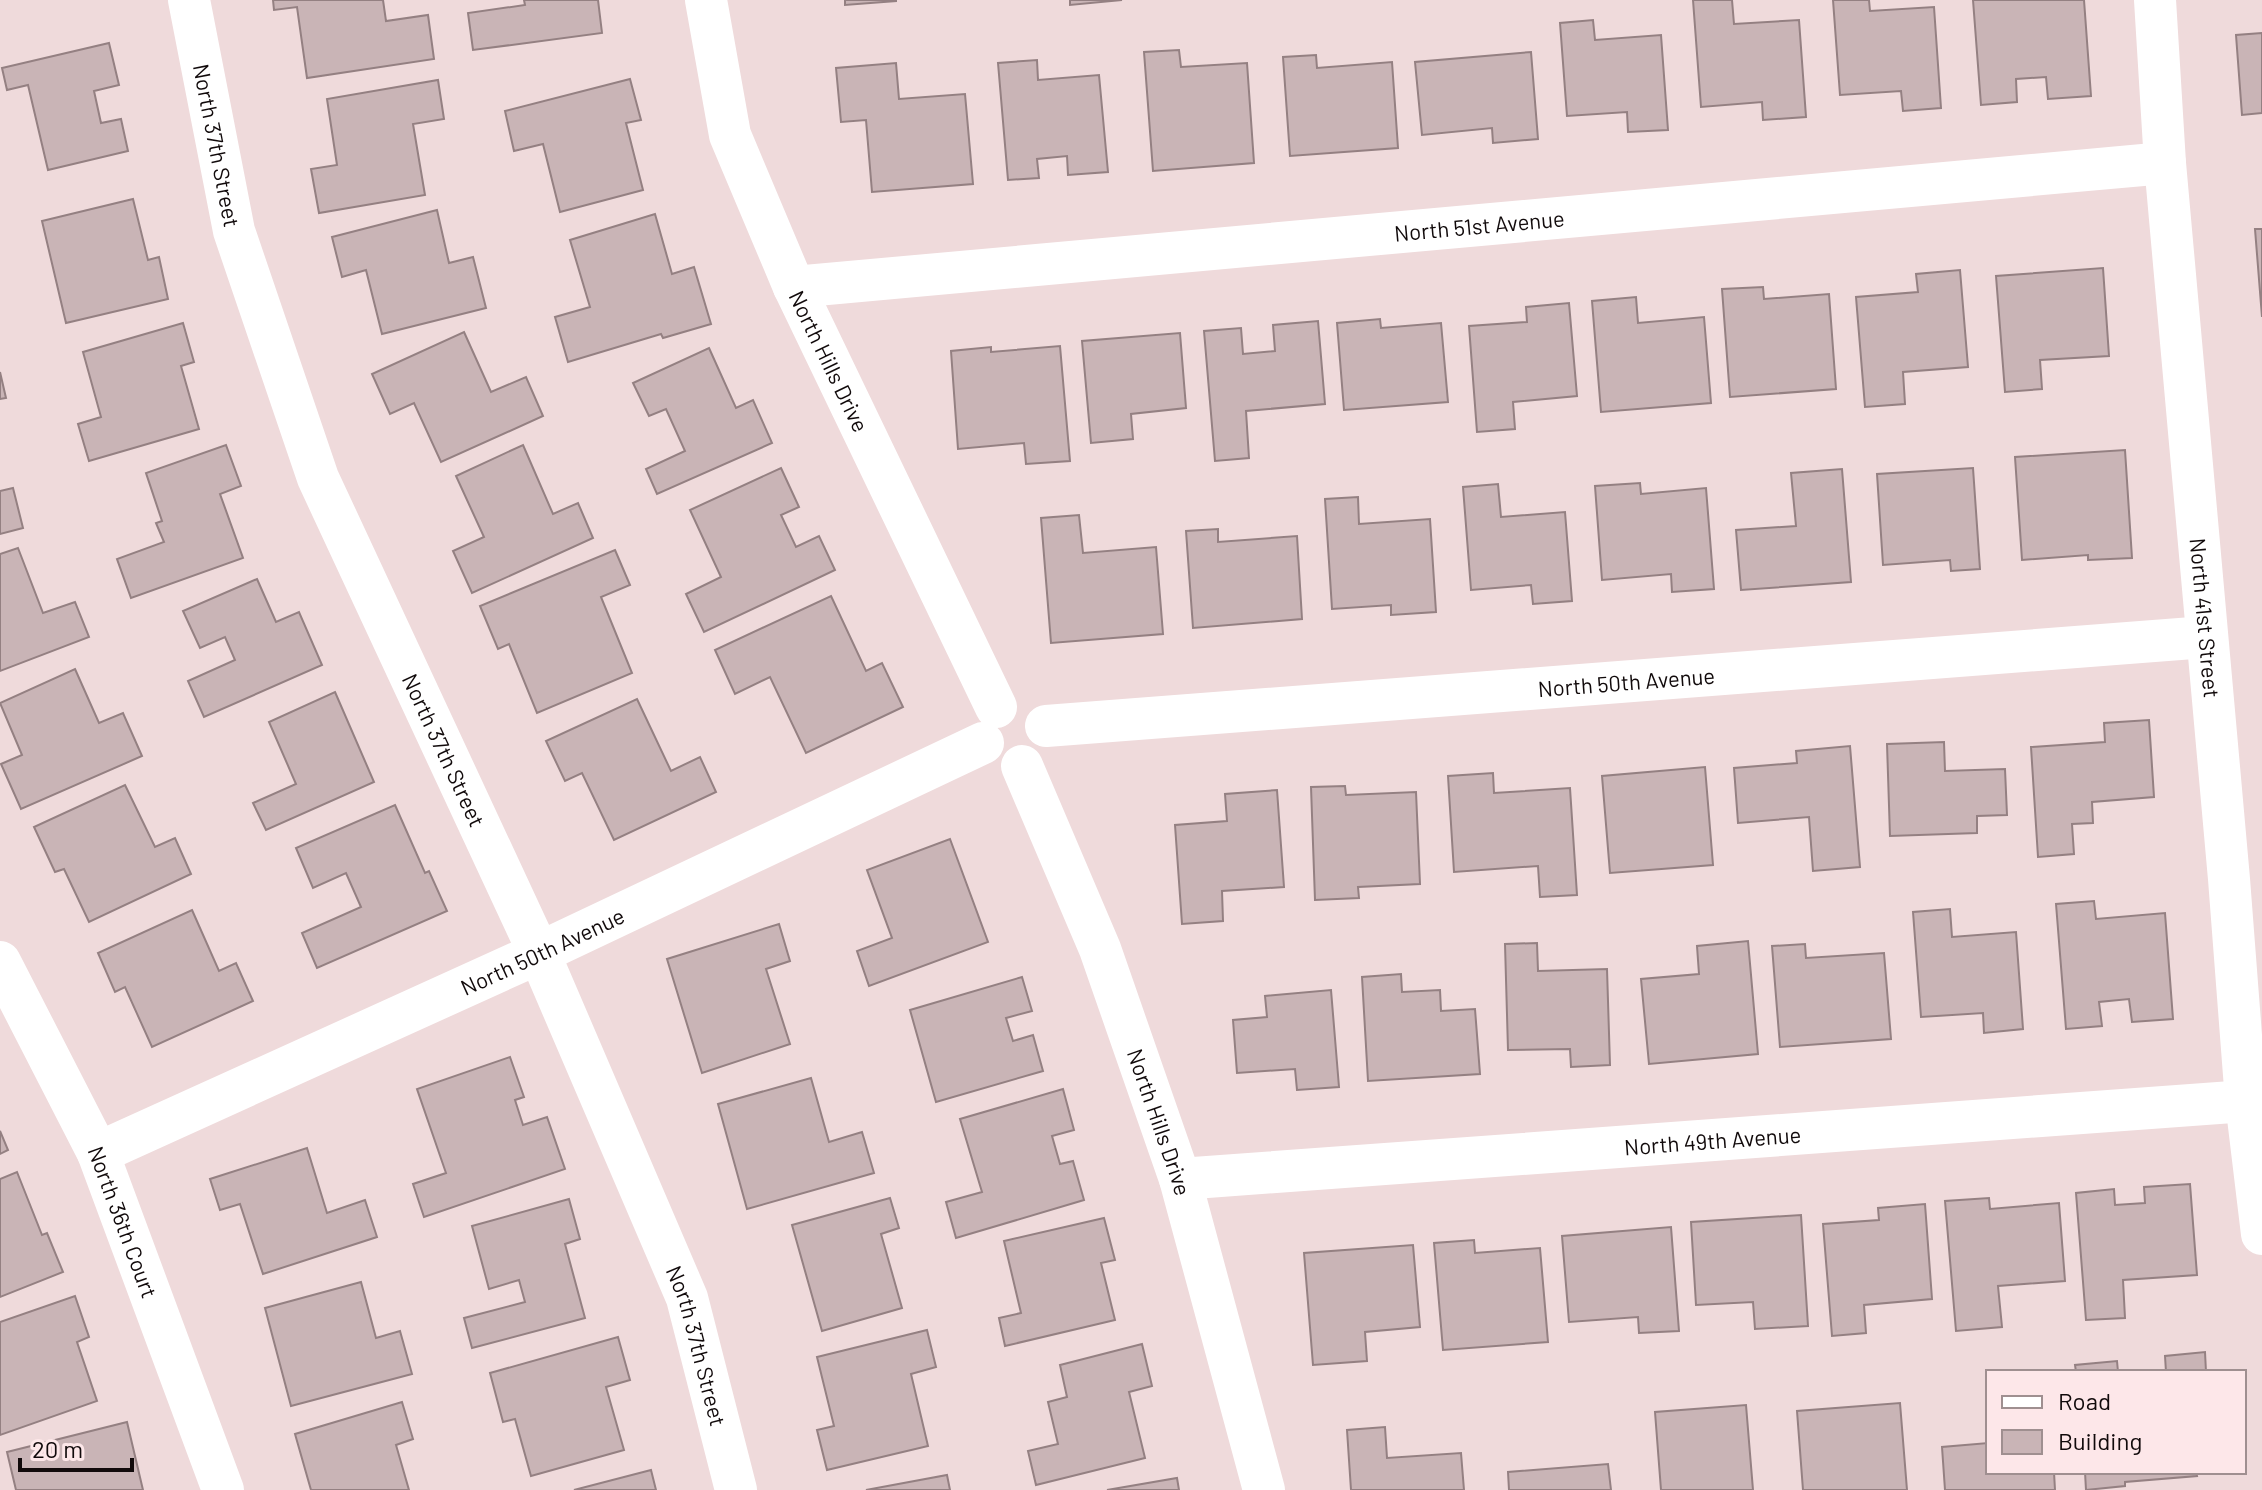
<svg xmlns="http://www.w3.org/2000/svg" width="2262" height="1490" viewBox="0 0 2262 1490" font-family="Barlow,sans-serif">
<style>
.building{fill:#c9b4b6;stroke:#948082;stroke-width:2}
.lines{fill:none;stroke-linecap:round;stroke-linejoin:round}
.minor{stroke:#fff;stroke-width:42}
.labels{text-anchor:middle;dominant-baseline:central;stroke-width:7;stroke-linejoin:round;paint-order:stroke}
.street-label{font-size:22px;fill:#110a0b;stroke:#fde7e9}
</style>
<rect width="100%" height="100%" fill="#efdadb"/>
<g class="building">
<polygon points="273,0 383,0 386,21 428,15 434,59 307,78 297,7 274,10"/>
<polygon points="524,0 598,0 602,33 473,50 468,13 525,5"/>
<polygon points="845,0 896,0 896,1 845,5"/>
<polygon points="1070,0 1122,0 1070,5"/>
<polygon points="1693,0 1732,0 1734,24 1799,20 1806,117 1763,120 1762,102 1701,107"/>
<polygon points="1833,0 1869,0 1870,11 1934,7 1941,108 1903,111 1901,91 1840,95"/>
<polygon points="1973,0 2084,0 2091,96 2048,99 2046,77 2016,79 2017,102 1981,105"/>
<polygon points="1593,20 1595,40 1661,35 1668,130 1628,132 1627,112 1567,116 1560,23"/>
<polygon points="2262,33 2262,113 2242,115 2236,35"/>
<polygon points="109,43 119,85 94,91 101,123 121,119 128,151 48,170 28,85 7,90 2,68"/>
<polygon points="1179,50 1181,67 1247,63 1254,163 1153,171 1144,52"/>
<polygon points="1531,52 1538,139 1493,143 1492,128 1422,135 1415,62"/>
<polygon points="1316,55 1317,68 1392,62 1398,148 1290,156 1283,57"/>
<polygon points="1037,60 1038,80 1099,75 1108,172 1068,175 1067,156 1037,159 1039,178 1008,180 998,63"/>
<polygon points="896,63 899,99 965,94 973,184 872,192 866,120 841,122 836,68"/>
<polygon points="630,79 641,120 626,123 643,190 560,212 543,144 514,151 505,111"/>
<polygon points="438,80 444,119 413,124 425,195 319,213 311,169 337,165 327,99"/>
<polygon points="133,199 148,260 159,257 168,299 66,323 42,221"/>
<polygon points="437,210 449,263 473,257 486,308 382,334 366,270 342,277 332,237"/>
<polygon points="655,214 672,274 694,267 711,324 663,338 661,334 568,362 555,317 590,307 570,240"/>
<polygon points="2255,229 2262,229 2262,317"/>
<polygon points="2103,268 2109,356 2040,360 2042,389 2005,392 1996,276"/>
<polygon points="1960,270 1968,367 1903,372 1905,404 1865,407 1856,297 1918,292 1916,274"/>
<polygon points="1763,287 1764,299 1829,294 1836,389 1730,397 1722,289"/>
<polygon points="1636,297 1638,323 1704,317 1711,403 1601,412 1592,301"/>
<polygon points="1569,303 1577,396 1513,402 1515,429 1477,432 1469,326 1527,322 1526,307"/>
<polygon points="1380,319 1381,328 1441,323 1448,402 1344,410 1337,323"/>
<polygon points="1318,321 1325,404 1246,411 1249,458 1215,461 1204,331 1241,328 1243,354 1275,351 1273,325"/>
<polygon points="183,323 194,362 181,366 199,429 89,461 78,424 101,417 83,352"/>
<polygon points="464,332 491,392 526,377 543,416 441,462 414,403 390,414 372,374"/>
<polygon points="1180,333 1186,408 1131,414 1133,439 1091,443 1082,341"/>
<polygon points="1060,346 1070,461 1026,464 1024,443 958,449 951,351 991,347 991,352"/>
<polygon points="709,348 736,408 753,400 772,443 657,494 646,469 685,451 666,409 649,416 633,383"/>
<polygon points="0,372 6,398 0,399"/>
<polygon points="226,445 241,486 220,494 243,558 131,598 117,559 164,542 156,523 162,521 146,473"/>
<polygon points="523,445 553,514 578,503 593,538 472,593 453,551 484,537 456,476"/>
<polygon points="2125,450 2132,558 2088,560 2088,555 2022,560 2015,457"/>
<polygon points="781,468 799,507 781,515 796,547 819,536 835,570 704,632 686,594 721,577 690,510"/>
<polygon points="1973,468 1980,569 1951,571 1950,560 1883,565 1877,474"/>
<polygon points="1842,469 1851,582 1741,590 1736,530 1796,526 1791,473"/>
<polygon points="1640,483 1641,494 1706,488 1714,589 1672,592 1671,574 1602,580 1595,486"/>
<polygon points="1498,484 1501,517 1565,512 1572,601 1533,604 1531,585 1471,590 1463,487"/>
<polygon points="13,488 23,528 0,534 0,491"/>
<polygon points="1358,497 1359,524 1430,519 1436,612 1391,615 1391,605 1332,609 1325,499"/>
<polygon points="1079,515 1083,553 1156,547 1163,634 1051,643 1041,518"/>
<polygon points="1218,529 1218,542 1297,536 1302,619 1193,628 1186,531"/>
<polygon points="18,548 43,613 75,602 89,637 0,671 0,554"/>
<polygon points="615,550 630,585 601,597 632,673 537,713 509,644 498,649 480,606"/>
<polygon points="257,579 276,622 299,612 322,665 204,717 188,681 235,660 225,637 200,648 183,611"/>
<polygon points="831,596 866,671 882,663 903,707 806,753 770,677 735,694 715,650"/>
<polygon points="75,669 99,723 123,713 142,756 21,809 1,764 22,755 0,703"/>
<polygon points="335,692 374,782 266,830 253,803 296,784 269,722"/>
<polygon points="637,699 671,771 700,757 716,792 614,840 582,773 565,781 546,741"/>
<polygon points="2149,720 2154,797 2092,802 2093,823 2072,824 2074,854 2038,857 2031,747 2105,742 2104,723"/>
<polygon points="1944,742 1945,771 2005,769 2007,815 1977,816 1977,833 1890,836 1887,744"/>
<polygon points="1850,746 1860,867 1813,871 1809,817 1738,823 1734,768 1797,763 1796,751"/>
<polygon points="1705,767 1713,865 1610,873 1602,776"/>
<polygon points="1493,773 1494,793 1570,788 1577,895 1540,897 1538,866 1454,872 1448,776"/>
<polygon points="125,785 155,847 175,838 191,874 89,922 64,869 55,872 34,827"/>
<polygon points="1345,786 1346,795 1416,792 1420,884 1358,887 1359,898 1315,900 1311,787"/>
<polygon points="1277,790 1284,887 1222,891 1223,921 1182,924 1175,825 1227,821 1225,794"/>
<polygon points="395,805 425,873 429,871 447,911 317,968 302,933 361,907 346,873 313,888 296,848"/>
<polygon points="950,839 988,942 869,986 857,951 892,938 867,870"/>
<polygon points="2094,901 2096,919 2165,913 2173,1019 2132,1022 2129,999 2099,1002 2102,1026 2066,1029 2056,904"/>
<polygon points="1950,909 1952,937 2016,932 2023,1029 1984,1033 1983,1013 1921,1017 1913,912"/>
<polygon points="192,910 219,971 236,963 253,1001 152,1047 125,987 115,992 98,953"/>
<polygon points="779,924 790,961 766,969 790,1044 702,1073 667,959"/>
<polygon points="1748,941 1758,1054 1649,1064 1641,979 1699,974 1697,946"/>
<polygon points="1537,943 1538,971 1607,969 1610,1065 1571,1067 1570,1049 1508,1050 1505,944"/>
<polygon points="1805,944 1806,958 1884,953 1891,1039 1780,1047 1772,946"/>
<polygon points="1401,974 1402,992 1440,990 1441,1011 1475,1009 1480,1074 1368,1081 1362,977"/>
<polygon points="1022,977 1032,1011 1006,1018 1013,1041 1033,1035 1043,1071 936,1102 910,1010"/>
<polygon points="1331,990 1339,1087 1297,1090 1295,1069 1237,1073 1233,1020 1267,1017 1265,996"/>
<polygon points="510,1057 524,1097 515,1100 523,1125 547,1117 565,1169 424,1217 413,1184 446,1173 417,1089"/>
<polygon points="811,1078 829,1142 862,1132 874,1173 747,1209 718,1104"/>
<polygon points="1063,1089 1074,1130 1052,1136 1060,1164 1073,1161 1084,1200 956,1238 946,1202 982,1192 960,1119"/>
<polygon points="0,1131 8,1150 0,1154"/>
<polygon points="307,1148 327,1213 365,1200 377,1237 263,1274 240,1204 220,1210 210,1179"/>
<polygon points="17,1172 42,1235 47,1233 63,1272 0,1297 0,1179"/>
<polygon points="2190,1184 2197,1275 2123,1280 2125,1318 2086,1320 2076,1193 2114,1189 2115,1205 2145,1203 2144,1187"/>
<polygon points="890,1198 899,1228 881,1234 902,1308 822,1331 792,1225"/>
<polygon points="1989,1198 1990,1209 2059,1203 2065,1281 1998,1286 2002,1327 1956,1331 1945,1201"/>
<polygon points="569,1199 580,1239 565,1244 585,1318 472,1348 464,1318 525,1302 519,1280 489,1289 472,1226"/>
<polygon points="1925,1204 1932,1299 1864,1305 1866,1333 1832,1336 1823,1224 1879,1220 1878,1208"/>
<polygon points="1801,1215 1808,1326 1755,1329 1753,1302 1696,1305 1691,1222"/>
<polygon points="1104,1218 1115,1260 1101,1263 1115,1320 1005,1346 999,1318 1021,1313 1004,1241"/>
<polygon points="1671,1227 1679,1331 1639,1333 1638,1317 1569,1322 1562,1236"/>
<polygon points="1474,1240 1475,1253 1540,1248 1548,1342 1443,1350 1434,1243"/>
<polygon points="1413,1245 1420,1327 1365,1332 1367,1361 1313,1365 1304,1253"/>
<polygon points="361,1282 376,1338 400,1331 412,1374 291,1406 265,1308"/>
<polygon points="75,1296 89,1337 77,1342 97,1401 0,1435 0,1322"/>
<polygon points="927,1330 936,1367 911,1374 928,1446 827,1470 817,1430 834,1426 817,1357"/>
<polygon points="618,1337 630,1380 606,1387 624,1450 531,1476 515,1419 503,1422 490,1373"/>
<polygon points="1142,1344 1152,1386 1129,1392 1145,1458 1036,1485 1028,1451 1058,1444 1048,1402 1067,1397 1060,1365"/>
<polygon points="2205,1352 2206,1372 2166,1372 2165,1356"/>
<polygon points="2117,1361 2118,1372 2076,1372 2075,1365"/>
<polygon points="402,1402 413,1439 396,1445 409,1490 311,1490 295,1434"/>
<polygon points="1900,1403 1907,1490 1803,1490 1797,1411"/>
<polygon points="1746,1405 1753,1490 1661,1490 1655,1412"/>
<polygon points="127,1422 143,1490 16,1490 7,1452"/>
<polygon points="1385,1427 1387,1458 1461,1453 1464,1490 1351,1490 1347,1430"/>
<polygon points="1988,1443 1988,1472 2054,1472 2055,1490 1945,1490 1942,1447"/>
<polygon points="1608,1464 1611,1490 1509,1490 1508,1472"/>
<polygon points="651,1470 656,1490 574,1490"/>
<polygon points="2085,1472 2196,1472 2197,1476 2125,1482 2125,1486 2086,1490"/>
<polygon points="947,1475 950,1490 866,1490"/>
<polygon points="1177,1478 1179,1490 1107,1490"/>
</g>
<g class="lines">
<g class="minor">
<path id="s1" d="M189 0 234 231 318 478 539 953 687 1298 736 1490"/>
<path id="s2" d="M706 0 730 135 794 287 996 707"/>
<path id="s3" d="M2155 0 2165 163 2229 879 2246 1101 2262 1234"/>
<path id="s4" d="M794 287 2165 163"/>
<path id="s5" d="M1046 726 2206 637"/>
<path id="s6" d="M1022 766 1100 949 1180 1179 1264 1490"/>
<path id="s7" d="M0 962 98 1153 223 1490"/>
<path id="s8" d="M98 1153 539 953 983 743"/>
<path id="s9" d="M1180 1179 2246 1101"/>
</g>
</g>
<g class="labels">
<g class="street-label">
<text stroke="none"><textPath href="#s1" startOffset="148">North 37th Street</textPath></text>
<text stroke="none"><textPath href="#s4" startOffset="688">North 51st Avenue</textPath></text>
<text stroke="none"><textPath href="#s2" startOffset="384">North Hills Drive</textPath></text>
<text stroke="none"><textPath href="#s3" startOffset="620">North 41st Street</textPath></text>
<text stroke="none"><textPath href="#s5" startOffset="582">North 50th Avenue</textPath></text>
<text stroke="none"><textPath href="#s1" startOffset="796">North 37th Street</textPath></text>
<text stroke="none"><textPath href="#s8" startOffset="488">North 50th Avenue</textPath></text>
<text stroke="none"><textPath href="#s6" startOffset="382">North Hills Drive</textPath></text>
<text stroke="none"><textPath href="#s9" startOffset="534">North 49th Avenue</textPath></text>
<text stroke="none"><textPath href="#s7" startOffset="288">North 36th Court</textPath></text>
<text stroke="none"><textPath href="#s1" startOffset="1444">North 37th Street</textPath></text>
</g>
</g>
<rect x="1986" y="1370" width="260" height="104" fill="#fde7e9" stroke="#9f8f90" stroke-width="2"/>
<rect x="2002" y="1396" width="40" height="12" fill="#ffffff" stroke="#9f8f90" stroke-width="2"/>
<text x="2058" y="1410" font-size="24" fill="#110a0b">Road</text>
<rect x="2002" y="1430" width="40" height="24" fill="#c9b4b6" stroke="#9f8f90" stroke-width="2"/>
<text x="2058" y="1450" font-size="24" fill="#110a0b">Building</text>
<path d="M20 1458v12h112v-12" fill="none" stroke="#110a0b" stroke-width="4"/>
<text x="32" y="1458" font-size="24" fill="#110a0b" stroke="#fde7e9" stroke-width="6" paint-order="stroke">20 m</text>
</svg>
